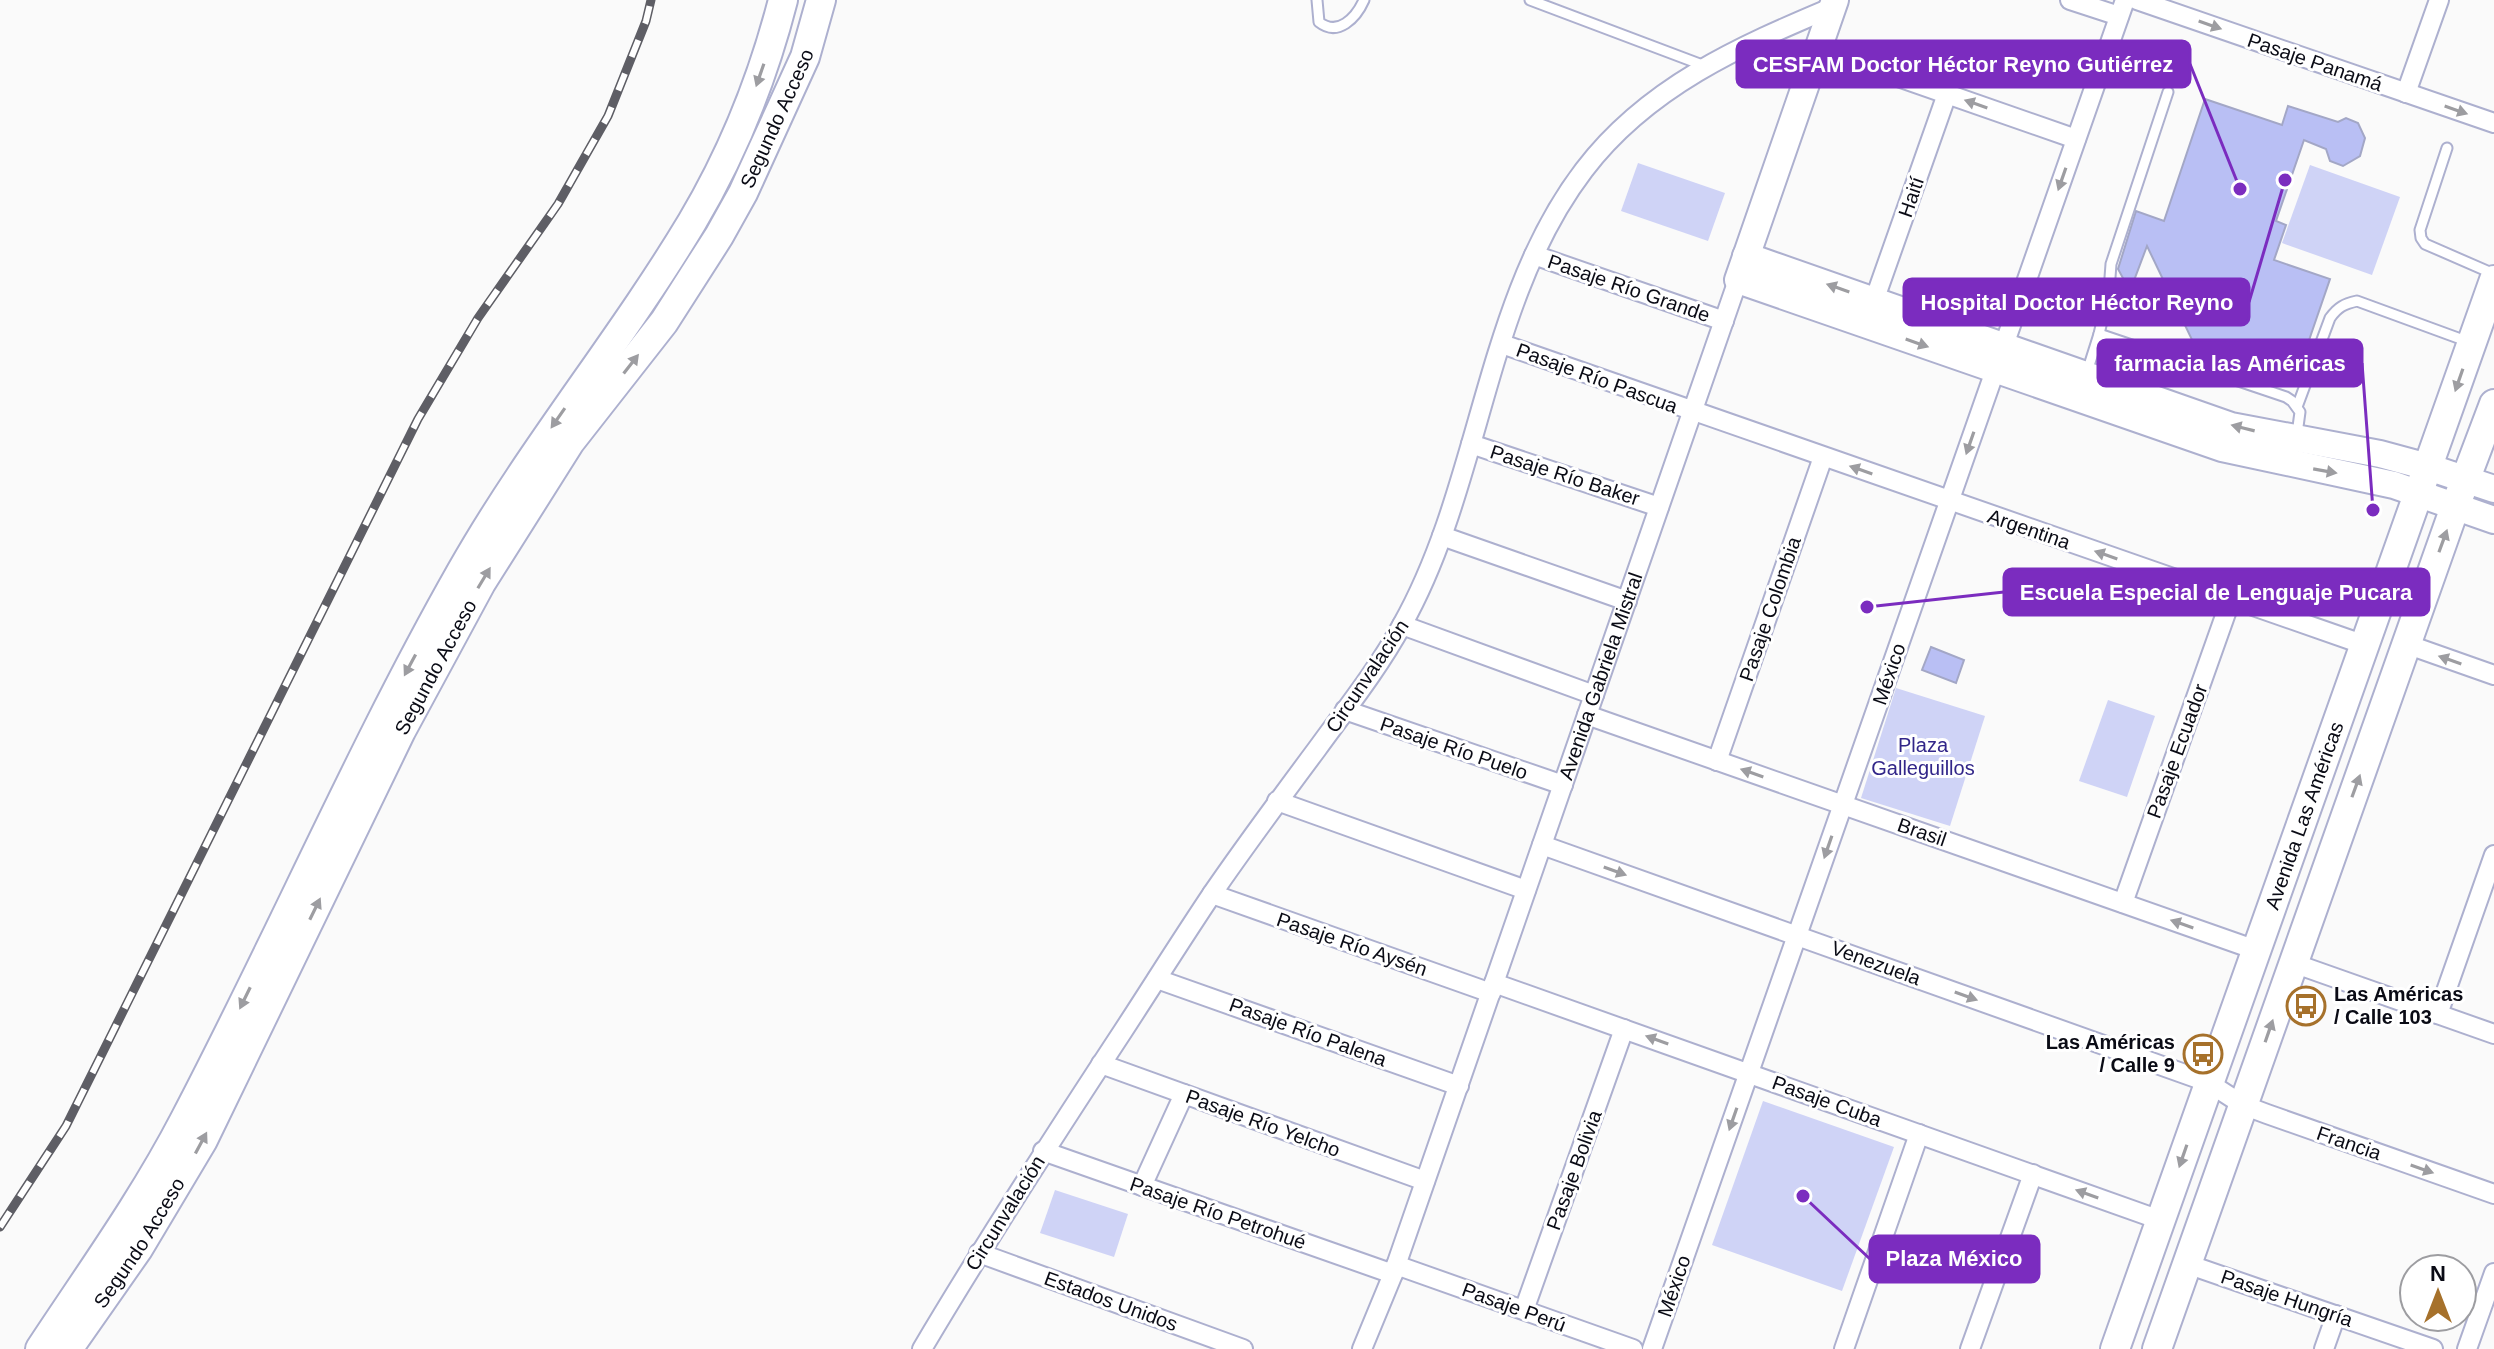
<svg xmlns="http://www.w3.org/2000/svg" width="2494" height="1349" viewBox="0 0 2494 1349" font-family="Helvetica,sans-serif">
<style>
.green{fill:#cfd3f6}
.building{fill:#b9bff4;stroke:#a3a7c6;stroke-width:2}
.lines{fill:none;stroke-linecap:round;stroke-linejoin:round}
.lane-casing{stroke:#adb0cf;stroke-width:13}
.street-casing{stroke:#adb0cf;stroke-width:22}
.secondary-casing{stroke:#adb0cf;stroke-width:30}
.primary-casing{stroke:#adb0cf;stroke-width:32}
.lane{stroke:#fff;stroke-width:9}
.street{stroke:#fff;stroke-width:18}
.secondary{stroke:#fff;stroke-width:26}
.primary{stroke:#fff;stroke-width:28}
.rail-casing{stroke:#5e5e65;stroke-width:9}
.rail{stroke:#fff;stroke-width:6;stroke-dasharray:18;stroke-linecap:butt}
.oneway{fill:#9d9da1}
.labels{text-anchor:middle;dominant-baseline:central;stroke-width:6;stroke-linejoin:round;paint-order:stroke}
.street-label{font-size:20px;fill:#0a0b15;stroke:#fff}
.park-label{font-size:20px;fill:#322689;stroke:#fff}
.poi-label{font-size:20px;font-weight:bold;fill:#0a0b15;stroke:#fff;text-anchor:start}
.leader{fill:none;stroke:#7b2cbf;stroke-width:3}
.callout-dot{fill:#7b2cbf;stroke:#fff;stroke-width:3}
.callout{fill:#7b2cbf;stroke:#7b2cbf;stroke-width:3}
.callout-label{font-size:22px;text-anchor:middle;font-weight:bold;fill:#fff}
</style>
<rect width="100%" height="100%" fill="#fafafa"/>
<g class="green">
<polygon points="1638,163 1725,193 1708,241 1621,211"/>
<polygon points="2310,165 2400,197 2372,275 2282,243"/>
<polygon points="1896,688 1985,716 1950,826 1861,798"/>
<polygon points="2108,700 2155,716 2127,797 2079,781"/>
<polygon points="1763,1101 1894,1147 1842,1291 1712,1245"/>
<polygon points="1055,1190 1128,1214 1114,1257 1040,1233"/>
</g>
<g class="building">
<polygon points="2205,99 2282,125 2288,106 2338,122 2346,118 2358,123 2365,138 2360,156 2343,166 2330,161 2326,149 2304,140 2276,221 2286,225 2274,260 2330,279 2296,378 2194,344 2147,246 2130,291 2118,269 2136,211 2164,221"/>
<polygon points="1931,647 1964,660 1956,683 1922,670"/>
</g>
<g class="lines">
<g class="lane-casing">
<g id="lane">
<path d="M1317 0 1319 22C1338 37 1356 18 1364 0"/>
<polyline points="1530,0 1705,66"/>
<polyline points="2447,148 2420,230 2421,238 2425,244 2494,274"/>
<polyline points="2099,334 2286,397 2292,401 2300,412 2297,434"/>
<polyline points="2087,372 2099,334 2109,291 2111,264 2168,92"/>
<path d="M2297 407 2330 318C2338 307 2344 304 2357 301L2469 342"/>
</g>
</g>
<g class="street-casing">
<g id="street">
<polyline points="2070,0 2119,16"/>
<polyline points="2137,0 2494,123"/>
<polyline points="1818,49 2076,139"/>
<polyline points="2406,93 2439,0"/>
<polyline points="1534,255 1724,321"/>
<polyline points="1874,301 1947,94"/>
<polyline points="1502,344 2365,645"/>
<polyline points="1471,444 1659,507"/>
<polyline points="1442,536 1627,601"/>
<polyline points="1402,625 1594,695"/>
<polyline points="2406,644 2494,675"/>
<polyline points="1345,710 1563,785"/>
<polyline points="1587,715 2256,950"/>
<polyline points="1717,761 1823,457"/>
<polyline points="1277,801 1526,890"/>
<polyline points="1542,845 2196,1078 2209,1083 2243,1105 2267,1114 2494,1194"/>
<polyline points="1212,894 1491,993"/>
<polyline points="2123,903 2231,599"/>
<polyline points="2293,963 2494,1034"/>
<polyline points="1157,979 1459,1086"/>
<polyline points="1494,983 2160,1220"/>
<polyline points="2438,1014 2494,855"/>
<polyline points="1101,1064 1425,1181"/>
<polyline points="1043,1151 1393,1274"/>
<polyline points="1142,1186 1184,1094"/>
<polyline points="979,1253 1243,1349"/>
<polyline points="2187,1264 2433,1349"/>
<polyline points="1396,1265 1633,1349"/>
<polyline points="1524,1310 1624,1029"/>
<path d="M922 1349C986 1241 1054 1136 1123 1031 1153 985 1183 937 1214 891 1247 843 1282 796 1317 749 1346 709 1378 669 1402 625 1482 483 1484 301 1584 170 1647 87 1740 46 1833 7"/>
<path id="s1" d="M1362 1349 1393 1274 1738 280"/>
<polyline points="1652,1349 2125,0"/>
<polyline points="1844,1349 1919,1134"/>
<polyline points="1970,1349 2033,1174"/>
<polyline points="2324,1349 2336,1315"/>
<polyline points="2467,1349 2494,1273"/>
</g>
</g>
<g class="secondary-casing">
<g id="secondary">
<polyline points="1835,0 1738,280 2222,448 2394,485 2494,520"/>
<polyline points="1746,256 2231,426 2380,454 2428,467 2494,489"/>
</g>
</g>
<g class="primary-casing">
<g id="primary">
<path d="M40 1349C90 1273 143 1200 185 1119 280 938 360 750 461 572 530 450 620 342 692 222 733 153 763 78 783 0"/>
<path id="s2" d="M68 1349 138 1249 203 1140 401 731 481 583 570 442 664 322 719 236 743 193 805 57 821 0"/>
<path id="s3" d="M2115 1349 2494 280"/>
<polyline points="2157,1349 2455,507 2494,404"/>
</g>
</g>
<use href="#lane" class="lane"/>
<use href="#street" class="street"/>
<use href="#secondary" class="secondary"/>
<use href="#primary" class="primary"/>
<g class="rail-casing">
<polyline id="rail" points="0,1227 66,1126 418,419 478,318 558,204 608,116 646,21 651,0"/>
</g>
<use href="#rail" class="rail"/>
</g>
<defs><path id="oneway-solid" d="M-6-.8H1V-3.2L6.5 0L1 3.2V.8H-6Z" transform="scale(2)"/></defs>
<g class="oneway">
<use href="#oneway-solid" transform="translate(2210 25) rotate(19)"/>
<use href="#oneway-solid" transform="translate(760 75) rotate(109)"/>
<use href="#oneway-solid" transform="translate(1976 104) rotate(-161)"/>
<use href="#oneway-solid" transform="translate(2456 110) rotate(19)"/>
<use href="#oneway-solid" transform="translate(2062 179) rotate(109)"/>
<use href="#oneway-solid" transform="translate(1838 288) rotate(-161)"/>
<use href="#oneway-solid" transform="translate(1917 343) rotate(19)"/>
<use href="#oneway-solid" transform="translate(631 364) rotate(-52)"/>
<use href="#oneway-solid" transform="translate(2459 380) rotate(109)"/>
<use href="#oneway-solid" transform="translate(558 418) rotate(125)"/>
<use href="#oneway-solid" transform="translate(2243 428) rotate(-166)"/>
<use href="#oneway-solid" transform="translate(1970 443) rotate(109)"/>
<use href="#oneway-solid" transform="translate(1861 470) rotate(-161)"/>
<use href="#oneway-solid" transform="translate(2325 471) rotate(10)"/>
<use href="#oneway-solid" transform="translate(2443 541) rotate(-70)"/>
<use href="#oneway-solid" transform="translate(2106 555) rotate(-161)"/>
<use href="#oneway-solid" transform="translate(484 578) rotate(-59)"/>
<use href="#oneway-solid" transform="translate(2450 660) rotate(-161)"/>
<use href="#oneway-solid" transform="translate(410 665) rotate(118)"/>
<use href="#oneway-solid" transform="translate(1752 773) rotate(-161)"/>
<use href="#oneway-solid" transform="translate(2356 786) rotate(-70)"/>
<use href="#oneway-solid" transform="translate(1828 847) rotate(109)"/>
<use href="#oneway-solid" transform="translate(1615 871) rotate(20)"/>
<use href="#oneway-solid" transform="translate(315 909) rotate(-64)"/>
<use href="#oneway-solid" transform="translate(2182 924) rotate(-161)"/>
<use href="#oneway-solid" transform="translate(1966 996) rotate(20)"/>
<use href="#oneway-solid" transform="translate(245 998) rotate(116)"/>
<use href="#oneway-solid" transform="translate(2269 1031) rotate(-71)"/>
<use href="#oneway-solid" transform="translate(1657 1040) rotate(-160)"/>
<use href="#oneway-solid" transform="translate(1733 1119) rotate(109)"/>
<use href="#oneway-solid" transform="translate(201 1143) rotate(-62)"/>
<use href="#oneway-solid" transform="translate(2183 1156) rotate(109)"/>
<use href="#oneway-solid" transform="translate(2422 1169) rotate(19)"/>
<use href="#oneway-solid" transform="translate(2087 1194) rotate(-160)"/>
</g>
<defs>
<g id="bus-ring" transform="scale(2)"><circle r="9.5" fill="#fff" stroke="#a6712b" stroke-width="1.5"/><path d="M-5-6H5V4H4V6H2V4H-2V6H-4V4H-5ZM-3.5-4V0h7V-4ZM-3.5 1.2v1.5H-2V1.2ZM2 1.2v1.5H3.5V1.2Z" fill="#a6712b"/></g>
</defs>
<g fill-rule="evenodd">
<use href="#bus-ring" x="2306" y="1006"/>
<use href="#bus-ring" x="2203" y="1054"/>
</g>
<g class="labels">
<g class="street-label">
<text transform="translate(2315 62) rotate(19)">Pasaje Panamá</text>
<text stroke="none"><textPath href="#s2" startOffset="1424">Segundo Acceso</textPath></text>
<text transform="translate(1911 197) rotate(-71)">Haití</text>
<text transform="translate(1629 288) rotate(19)">Pasaje Río Grande</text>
<text transform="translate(1597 378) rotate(20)">Pasaje Río Pascua</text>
<text transform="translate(1565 475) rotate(18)">Pasaje Río Baker</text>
<text transform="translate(2029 529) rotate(19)">Argentina</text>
<text transform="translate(1770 609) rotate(-71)">Pasaje Colombia</text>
<text stroke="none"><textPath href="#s2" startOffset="776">Segundo Acceso</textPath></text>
<text transform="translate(1889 674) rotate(-71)">México</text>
<text stroke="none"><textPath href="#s1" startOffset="714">Avenida Gabriela Mistral</textPath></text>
<text transform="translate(1367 676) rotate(-56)">Circunvalación</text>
<text transform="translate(1454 748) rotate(19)">Pasaje Río Puelo</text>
<text transform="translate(2177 751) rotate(-70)">Pasaje Ecuador</text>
<text stroke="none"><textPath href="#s3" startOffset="566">Avenida Las Américas</textPath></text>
<text transform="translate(1922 832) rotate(19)">Brasil</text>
<text transform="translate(1352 944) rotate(19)">Pasaje Río Aysén</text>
<text transform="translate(1876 963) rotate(20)">Venezuela</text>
<text transform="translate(1308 1032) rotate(20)">Pasaje Río Palena</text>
<text transform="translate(1827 1101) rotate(20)">Pasaje Cuba</text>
<text transform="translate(1263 1123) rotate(20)">Pasaje Río Yelcho</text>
<text transform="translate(2349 1143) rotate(19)">Francia</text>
<text transform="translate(1574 1170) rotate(-70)">Pasaje Bolivia</text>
<text transform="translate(1005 1213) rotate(-58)">Circunvalación</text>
<text transform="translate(1218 1213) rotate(19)">Pasaje Río Petrohué</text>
<text stroke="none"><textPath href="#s2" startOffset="128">Segundo Acceso</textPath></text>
<text transform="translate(1674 1286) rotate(-71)">México</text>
<text transform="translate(2287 1298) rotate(19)">Pasaje Hungría</text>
<text transform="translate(1111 1301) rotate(20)">Estados Unidos</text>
<text transform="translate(1514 1307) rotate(20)">Pasaje Perú</text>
</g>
<g class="park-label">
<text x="1923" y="745">Plaza<tspan x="1923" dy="23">Galleguillos</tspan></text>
</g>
<g class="poi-label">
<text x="2334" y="994">Las Américas<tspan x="2334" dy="23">/ Calle 103</tspan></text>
<text x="2175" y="1042" text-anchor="end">Las Américas<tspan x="2175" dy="23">/ Calle 9</tspan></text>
</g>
</g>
<path class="leader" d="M2240 189L2190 64M2285 180L2249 302M2373 510L2362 363M1867 607L2004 592M1803 1196L1870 1259"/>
<g class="callout-dot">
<circle cx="2240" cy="189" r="8"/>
<circle cx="2285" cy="180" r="8"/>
<circle cx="2373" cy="510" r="8"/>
<circle cx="1867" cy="607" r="8"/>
<circle cx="1803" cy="1196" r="8"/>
</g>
<g class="callout">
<rect x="1737" y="41" width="453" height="46" rx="8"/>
<rect x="1904" y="279" width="345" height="46" rx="8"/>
<rect x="2098" y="340" width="264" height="46" rx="8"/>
<rect x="2004" y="569" width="425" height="46" rx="8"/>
<rect x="1870" y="1236" width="169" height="46" rx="8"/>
</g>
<g class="callout-label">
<text x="1963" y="72">CESFAM Doctor Héctor Reyno Gutiérrez</text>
<text x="2077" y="310">Hospital Doctor Héctor Reyno</text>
<text x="2230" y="371">farmacia las Américas</text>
<text x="2216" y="600">Escuela Especial de Lenguaje Pucara</text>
<text x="1954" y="1266">Plaza México</text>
</g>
<g transform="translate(2438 1293)"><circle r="38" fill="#ffffff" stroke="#9d9da1" stroke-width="2"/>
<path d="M0-6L14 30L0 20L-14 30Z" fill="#a6712b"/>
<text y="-12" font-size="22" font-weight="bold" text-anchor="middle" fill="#0a0b15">N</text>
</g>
</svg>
